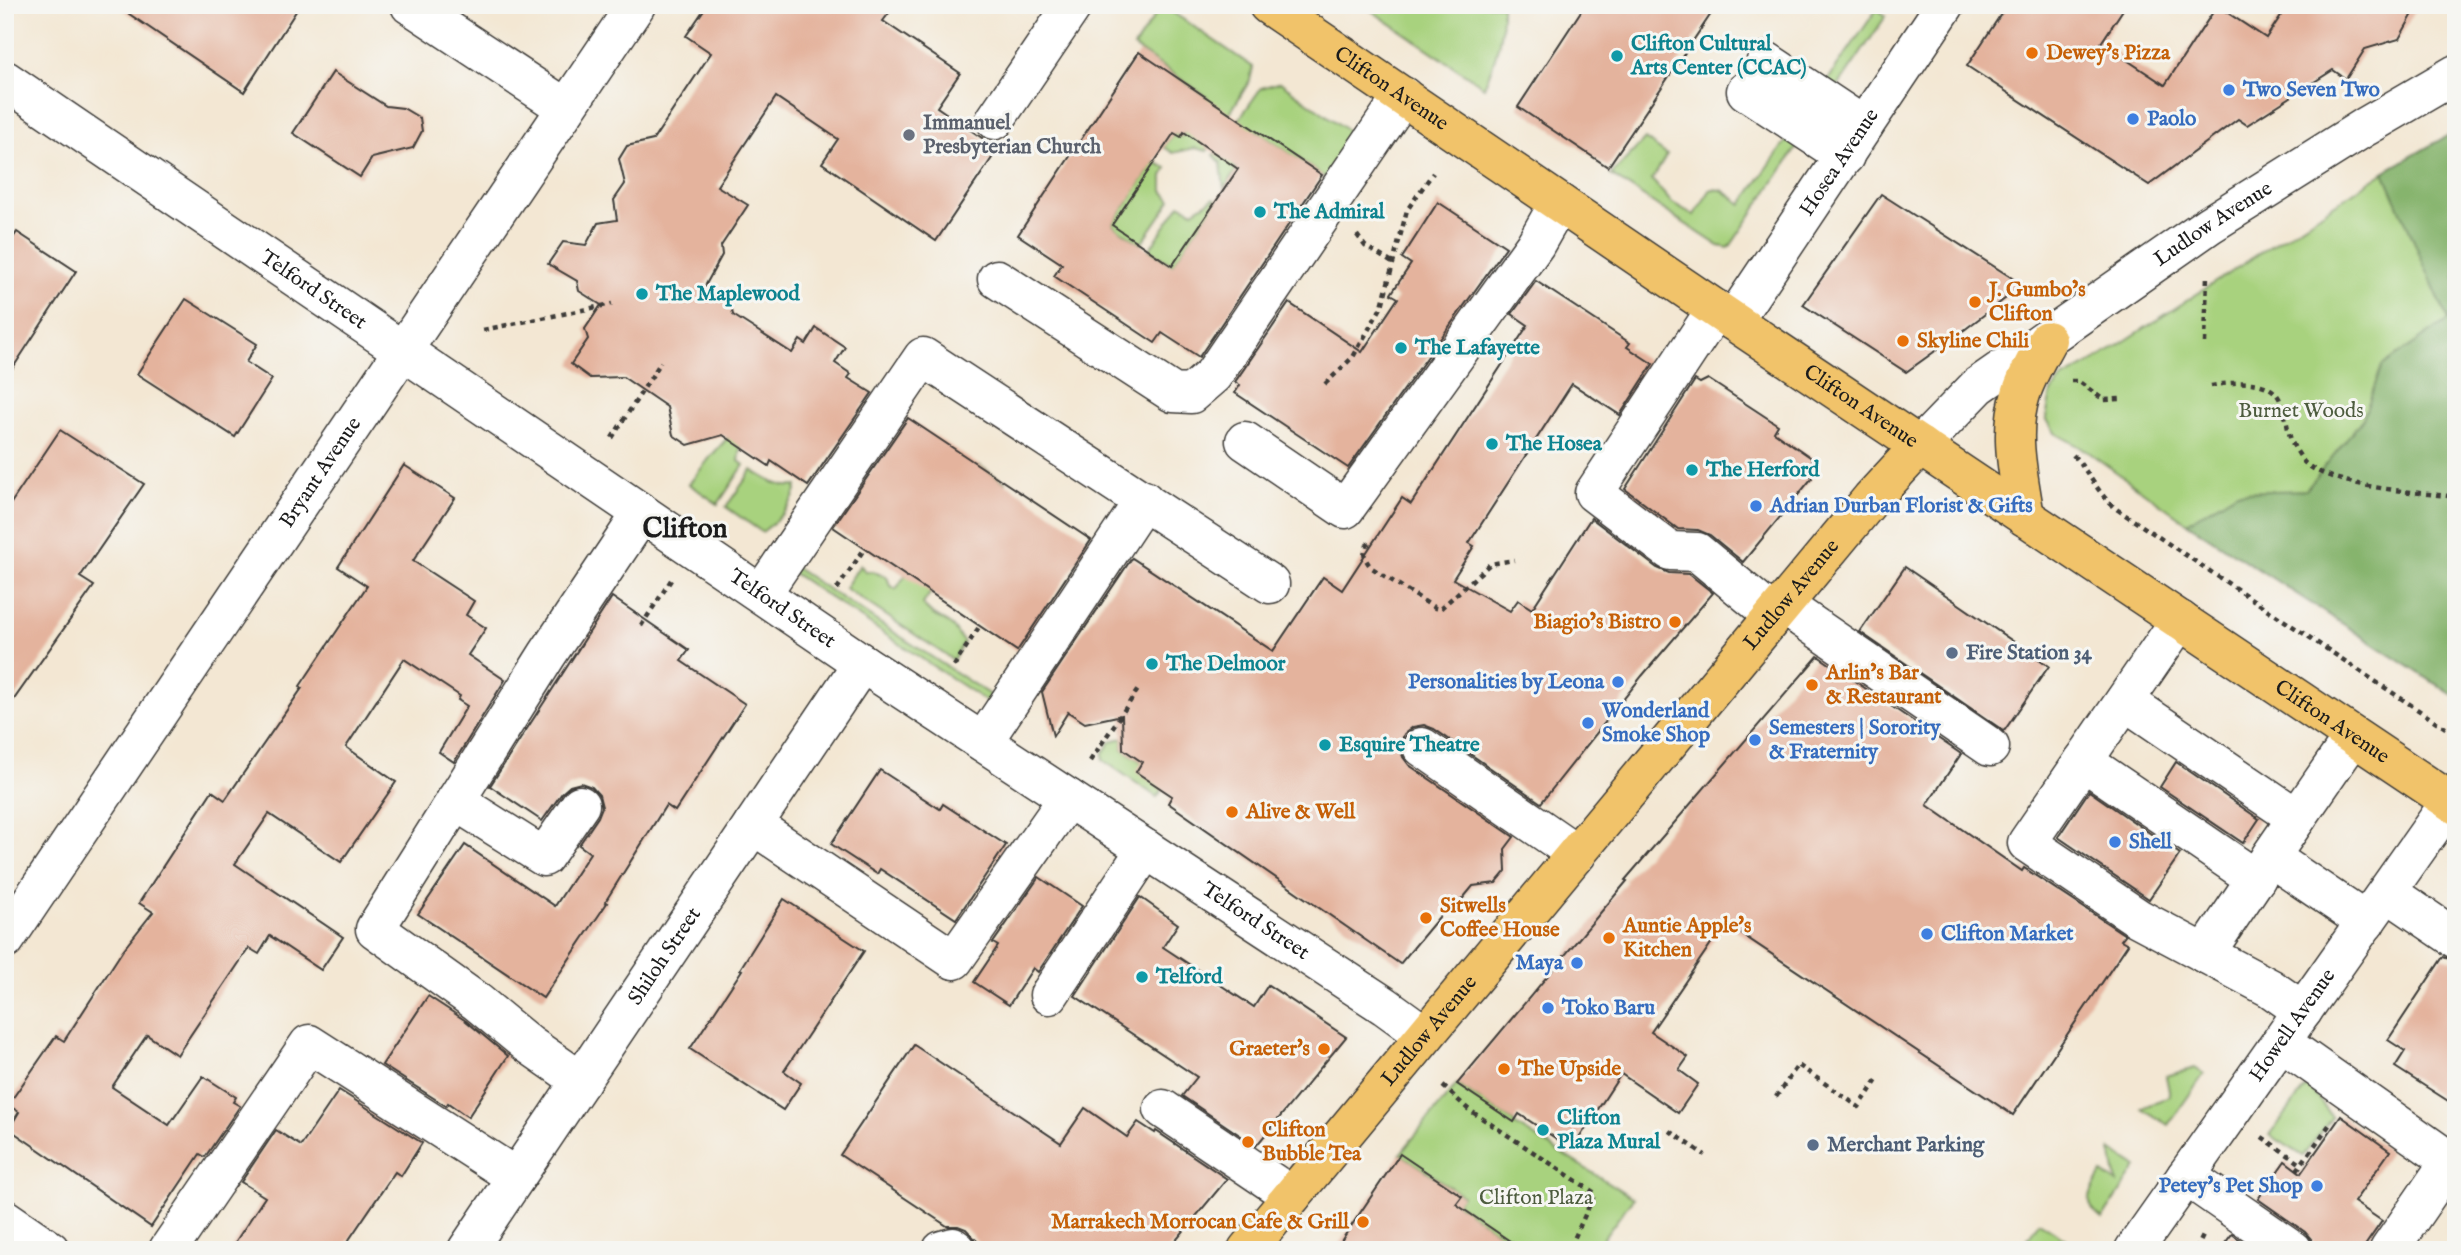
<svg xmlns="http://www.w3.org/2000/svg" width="2461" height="1255" viewBox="0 0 2461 1255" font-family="'IM FELL English',serif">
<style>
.green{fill:#a8d27e;stroke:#62774d;stroke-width:2}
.forest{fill:#86b46d;stroke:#516844;stroke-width:2}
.building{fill:#e4b39d;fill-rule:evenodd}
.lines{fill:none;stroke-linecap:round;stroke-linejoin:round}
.minor-casing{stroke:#3c3a37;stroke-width:41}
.major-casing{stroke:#3c3a37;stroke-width:41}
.path{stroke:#3c3a37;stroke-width:4.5;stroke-dasharray:5 5;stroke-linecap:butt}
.minor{stroke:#fff;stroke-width:38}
.major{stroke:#f1c36a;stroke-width:38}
.food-dot{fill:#e8710a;stroke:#f6f6f2;stroke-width:2.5}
.culture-dot{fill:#0f9aa8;stroke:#f6f6f2;stroke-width:2.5}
.shop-dot{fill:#3f7fe0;stroke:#f6f6f2;stroke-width:2.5}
.worship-dot{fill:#6b7280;stroke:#f6f6f2;stroke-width:2.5}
.service-dot{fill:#5c6f8a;stroke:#f6f6f2;stroke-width:2.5}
.labels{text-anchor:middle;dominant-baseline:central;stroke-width:6;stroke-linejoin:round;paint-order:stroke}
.culture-label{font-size:21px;font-weight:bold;fill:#0d838f;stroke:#f6f6f2;text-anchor:start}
.food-label{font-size:21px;font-weight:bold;fill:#c56008;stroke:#f6f6f2;text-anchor:start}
.street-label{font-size:21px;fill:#1c1c1c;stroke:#f6f6f2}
.shop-label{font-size:21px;font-weight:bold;fill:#366cbe;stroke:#f6f6f2;text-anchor:start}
.worship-label{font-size:21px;font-weight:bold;fill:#5b616d;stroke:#f6f6f2;text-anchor:start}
.park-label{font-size:21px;fill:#4d5c3e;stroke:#f6f6f2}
.service-label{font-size:21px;font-weight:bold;fill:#4e5e75;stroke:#f6f6f2;text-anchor:start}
.district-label{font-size:28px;font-weight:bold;fill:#1c1c1c;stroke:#f6f6f2}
</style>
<rect width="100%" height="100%" fill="#f6f6f2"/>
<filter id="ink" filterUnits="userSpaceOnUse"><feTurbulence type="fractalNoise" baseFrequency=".0143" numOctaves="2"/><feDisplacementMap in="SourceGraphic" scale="14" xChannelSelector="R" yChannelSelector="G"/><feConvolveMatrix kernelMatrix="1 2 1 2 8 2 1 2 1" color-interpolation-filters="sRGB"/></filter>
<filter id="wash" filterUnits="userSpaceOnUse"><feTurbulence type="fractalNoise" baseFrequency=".00686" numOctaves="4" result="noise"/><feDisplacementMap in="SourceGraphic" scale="28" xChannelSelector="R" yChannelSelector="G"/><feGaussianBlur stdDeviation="1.57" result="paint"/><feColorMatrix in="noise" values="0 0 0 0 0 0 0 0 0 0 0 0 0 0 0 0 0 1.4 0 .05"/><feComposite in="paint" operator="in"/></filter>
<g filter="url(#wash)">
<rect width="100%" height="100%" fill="#f3e7d3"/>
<g class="green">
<polygon points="1162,5 1253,67 1250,80 1207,151 1195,148 1173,153 1164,147 1174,133 1181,137 1207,97 1134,47"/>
<path d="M1363 5H1502C1503 36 1496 59 1484 87Z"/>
<polygon points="1877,9 1886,16 1833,94 1823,87"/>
<polygon points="1280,82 1354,135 1332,182 1256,131 1233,165 1237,169 1224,189 1221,163 1214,155 1261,88"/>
<polygon points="2456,131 2456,697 2187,523 2087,451 2055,433 2046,418 2051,392 2062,379 2085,367 2384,172"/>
<polygon points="1791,134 1802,140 1729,248 1719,246 1611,175 1645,139 1667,155 1652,180 1671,202 1694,215 1711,189 1722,190 1742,204"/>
<polygon points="1154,162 1167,168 1163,176 1163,191 1171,200 1141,244 1112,225"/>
<polygon points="1214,198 1217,200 1173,265 1149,250 1180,204 1193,211"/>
<polygon points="752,411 754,427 741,447 739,461 744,465 718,504 689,484 712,455"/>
<path d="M979 465 1005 482 923 604C930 617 943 618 953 627 957 632 959 638 964 642L953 660 845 588 860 565 865 571H871L887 577 890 585 896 589Z"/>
<path d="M752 470C767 479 778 488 797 486 795 503 776 522 762 532L726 507Z"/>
<polygon points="794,567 996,699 987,702 793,573"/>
<polygon points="1123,738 1123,749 1142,762 1173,774 1157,797 1103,760 1103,753 1111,741"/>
<polygon points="2195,1068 2204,1074 2168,1125 2142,1108 2170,1096 2166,1076"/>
<polygon points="1457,1084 1514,1122 1514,1124 1633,1198 1595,1250 1523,1250 1456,1204 1462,1195 1400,1154"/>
<polygon points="2309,1087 2332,1117 2303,1156 2270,1135 2305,1088"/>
<path d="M2111 1150 2137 1167 2102 1219C2081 1203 2091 1192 2102 1173L2117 1183Z"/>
<polygon points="2039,1222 2072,1243 2067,1250 2020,1250"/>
</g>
<polygon class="forest" points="2456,131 2456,697 2187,523 2237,492 2306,490 2363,418 2382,366 2448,320 2384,172"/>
<g id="blocks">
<g class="building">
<polygon points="116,5 300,5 244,92"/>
<polygon points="707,5 895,5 883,21 960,73 937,107 998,149 936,241 822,163 838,139 776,97 717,186 748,205 721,246 722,255 704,288 731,306 733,315 792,353 800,340 806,344 816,328 845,347 835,363 851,374 848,378 872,393 808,486 771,461 769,466 723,435 688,445 673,435 667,407 623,377 590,378 571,364 588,339 585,329 601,305 579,291 577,281 548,264 563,242 586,245 598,223 617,220 614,200 625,184 619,159 627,146 653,140 711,53 686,36"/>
<polygon points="1585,5 1717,5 1608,167 1518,107"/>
<polygon points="2007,5 2126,5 2101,43 2165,85 2217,6 2266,38 2288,5 2418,5 2399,39 2365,49 2346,79 2333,70 2247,125 2238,119 2149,185 1967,66"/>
<path d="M1139 52 1322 175 1199 357 1162 333 1155 343 1054 276 1062 264 1018 235ZM1184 132 1238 169 1172 266 1112 225 1174 133 1181 137Z"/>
<polygon points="333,72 386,106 403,108 420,118 422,131 413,148 372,158 360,177 293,133"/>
<polygon points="1881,194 2023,285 1959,334 1906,372 1803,305"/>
<polygon points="1438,202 1506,247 1348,468 1235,393 1240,385 1235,382 1289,303 1362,352 1398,298 1391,294 1411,264 1402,258"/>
<polygon points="17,232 76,271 5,380 5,250"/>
<polygon points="1536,281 1630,343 1627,347 1653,364 1620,415 1572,384 1469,543 1474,546 1453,579 1510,611 1518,600 1532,609 1591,518 1657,568 1669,573 1689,574 1713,593 1642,676 1541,803 1434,729 1424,725 1413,727 1404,734 1400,746 1403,757 1409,765 1514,837 1505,849 1506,871 1496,883 1473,886 1459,903 1454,899 1400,964 1168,803 1172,796 1136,772 1142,762 1123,749 1122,715 1085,723 1068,712 1053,736 1042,692 1132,558 1273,651 1323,577 1342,590 1402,498 1411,504 1528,325 1512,314"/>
<polygon points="186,299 257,344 246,362 272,379 235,437 137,374"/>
<polygon points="1708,379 1778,425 1774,432 1813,459 1808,468 1812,478 1743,562 1710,535 1698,530 1678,529 1625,489 1695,380 1700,383"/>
<polygon points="908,418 1091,540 1017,651 833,527"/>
<polygon points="60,430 144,484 80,577 94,586 5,712 5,512"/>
<polygon points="404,465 455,498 413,561 474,601 466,615 486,628 468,655 505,680 454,762 439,752 467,706 458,700 460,696 404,659 346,747 396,782 341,862 269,814 235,864 343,937 321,970 270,936 259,954 249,948 177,1055 147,1035 112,1087 169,1125 203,1076 236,1097 233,1102 240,1106 205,1157 200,1154 151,1227 9,1129 19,1112 8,1105 56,1036 64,1041 123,950 153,912 139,903 212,791 225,800 302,688 300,686 367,586 338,567"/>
<polygon points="1905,567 2049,666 2004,731 1860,632"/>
<polygon points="612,597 689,650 681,661 745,704 675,811 666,805 605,902 607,903 543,998 418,914 465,845 555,906 590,853 579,845 598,817 602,807 599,795 592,787 581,783 570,786 562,793 542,821 490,786"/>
<polygon points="1818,656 1961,754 1927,805 2022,871 2024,868 2125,935 2121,940 2128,944 2013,1115 1725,923 1651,1032 1688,1057 1679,1070 1698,1084 1678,1113 1621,1074 1572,1149 1519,1114 1514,1122 1457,1084 1627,881 1625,880"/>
<polygon points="2176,762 2259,819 2243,843 2160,787"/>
<polygon points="880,770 940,809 943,804 1006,845 956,919 880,869 877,874 831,844"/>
<polygon points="2089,791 2180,854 2149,899 2058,837"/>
<polygon points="1039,877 1082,906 1038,972 1033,968 1009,1005 974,982 998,946 993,943"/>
<polygon points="1140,897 1178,924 1163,947 1254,1007 1268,985 1346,1037 1256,1146 1182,1096 1197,1077 1075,996"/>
<polygon points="784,899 864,951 784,1071 801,1083 783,1110 690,1049 742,970 740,969"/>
<polygon points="2443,957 2456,961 2456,1106 2395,1067 2405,1051 2388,1040"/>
<polygon points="428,996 466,1021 508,1056 468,1117 448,1103 446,1106 382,1065"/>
<polygon points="914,1045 1061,1143 1085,1108 1127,1137 1138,1122 1155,1133 1156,1131 1227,1179 1168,1250 984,1250 978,1246 977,1241 966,1229 958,1226 947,1226 840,1155"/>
<polygon points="339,1090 422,1143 401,1176 395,1172 342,1250 230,1250 265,1197 241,1182 276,1130 301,1146"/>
<polygon points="2341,1116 2390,1151 2354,1202 2382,1221 2362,1250 2315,1250 2312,1240 2305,1232 2258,1199 2285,1161 2301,1173"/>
<polygon points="1400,1154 1462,1196 1456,1204 1523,1250 1335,1250"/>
<polygon points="2232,1234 2254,1250 2220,1250"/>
</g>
</g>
</g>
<g filter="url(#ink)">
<use href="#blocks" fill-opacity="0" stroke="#3c3a37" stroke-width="2"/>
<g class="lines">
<g class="minor-casing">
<g id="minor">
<polyline points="410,5 566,108"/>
<polyline points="1766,61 1864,126"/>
<path id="s1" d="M5 80 862 663 1385 1006 1425 1035"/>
<polyline points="1746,91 1845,156"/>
<polyline points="995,120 1073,5"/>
<polyline points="997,279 1173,393 1191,394 1213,375 1403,96"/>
<polyline points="1716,309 1594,493 1670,551 1697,552 1774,616"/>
<path id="s2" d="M1733 321 1945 5"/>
<polyline points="1245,441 1345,509 1535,245 1559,203"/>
<path id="s3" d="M1920 446 1978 386 2209 225 2365 127 2456 74"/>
<polyline points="762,593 923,357 1270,584"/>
<polyline points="1783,605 1990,747"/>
<polyline points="2180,620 2027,843 2138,918 2270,988 2303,1011"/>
<polyline points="2125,701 2297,818"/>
<polyline points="2353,737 2270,857 2366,922"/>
<polyline points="983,742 1144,500"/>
<polyline points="1422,747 1577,854"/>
<polyline points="2083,761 2256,879"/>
<polyline points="455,801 544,857 580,805"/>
<polyline points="753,825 954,960 1068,798"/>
<polyline points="2387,892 2456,939"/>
<path id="s4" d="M5 940 636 5"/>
<polyline points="2205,954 2269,859"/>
<polyline points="1049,995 1146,849"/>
<polyline points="2281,1042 2450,1161 2389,1250"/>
<polyline points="581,1081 528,1044 477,1002 375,929 547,655 642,513"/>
<polyline points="1163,1109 1292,1196"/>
<polyline points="2186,1176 2293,1250"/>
<polyline points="5,1219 50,1250"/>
<polyline points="168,1250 309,1044 516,1177"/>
<path id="s5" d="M467 1250 862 663"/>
<polyline points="942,1250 953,1247 957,1250"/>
<path id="s6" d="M2134 1250 2450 802"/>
</g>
</g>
<g class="major-casing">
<g id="major">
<path id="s7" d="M1268 5 1733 321 2456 805"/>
<path d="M2025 517C2019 476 2008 434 2021 394 2027 375 2038 357 2047 340"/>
<path id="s8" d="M1247 1250 1871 499 1920 446"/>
</g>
</g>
<g class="path">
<polyline points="1357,235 1365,246 1394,264"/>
<polyline points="483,330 612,304"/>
<polyline points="2205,343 2207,275"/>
<polyline points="2071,381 2078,381 2104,400 2120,399"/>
<polyline points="1325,384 1353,357 1382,306 1407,210 1433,173"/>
<path d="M2211 386C2231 382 2270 377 2280 400 2288 417 2286 434 2296 450 2299 454 2302 460 2305 463 2334 488 2418 492 2456 497"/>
<polyline points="612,438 661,362"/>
<path d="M2073 455C2090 473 2098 495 2118 510L2456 735"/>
<path d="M1369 542C1362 552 1363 558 1372 568L1435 608 1440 609 1490 564 1514 560"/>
<polyline points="837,589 865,548"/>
<polyline points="641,626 671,580"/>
<polyline points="954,666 979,627"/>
<polyline points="1090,761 1139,688"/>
<polyline points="1443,1086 1468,1109 1595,1193 1569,1250"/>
<polyline points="1776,1097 1798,1065 1859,1107 1877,1080"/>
<polyline points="1670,1131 1705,1155"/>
<polyline points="2262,1137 2301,1164"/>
<polyline points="2297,1170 2330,1124"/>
<polyline points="2196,1250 2203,1236"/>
</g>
<use href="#minor" class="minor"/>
<use href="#major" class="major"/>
</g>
</g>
<g class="food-dot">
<circle cx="2032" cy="53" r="7"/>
<circle cx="1975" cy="302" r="7"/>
<circle cx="1903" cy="341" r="7"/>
<circle cx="1675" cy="622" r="7"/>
<circle cx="1812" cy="685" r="7"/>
<circle cx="1232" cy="812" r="7"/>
<circle cx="1426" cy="918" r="7"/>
<circle cx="1609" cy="938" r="7"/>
<circle cx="1324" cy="1049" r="7"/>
<circle cx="1504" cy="1069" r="7"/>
<circle cx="1248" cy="1142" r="7"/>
<circle cx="1363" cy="1222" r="7"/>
</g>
<g class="culture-dot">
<circle cx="1617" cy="56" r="7"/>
<circle cx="1260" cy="212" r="7"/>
<circle cx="642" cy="294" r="7"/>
<circle cx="1401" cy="348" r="7"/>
<circle cx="1492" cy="444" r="7"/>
<circle cx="1692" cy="470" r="7"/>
<circle cx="1152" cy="664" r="7"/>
<circle cx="1325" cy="745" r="7"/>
<circle cx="1142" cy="977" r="7"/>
<circle cx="1543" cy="1130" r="7"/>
</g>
<g class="shop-dot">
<circle cx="2229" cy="90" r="7"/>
<circle cx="2133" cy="119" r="7"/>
<circle cx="1756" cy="506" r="7"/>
<circle cx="1618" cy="682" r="7"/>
<circle cx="1588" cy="723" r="7"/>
<circle cx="1755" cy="740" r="7"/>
<circle cx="2115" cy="842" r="7"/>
<circle cx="1927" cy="934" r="7"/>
<circle cx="1577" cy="963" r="7"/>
<circle cx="1548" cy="1008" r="7"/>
<circle cx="2317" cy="1186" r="7"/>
</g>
<circle class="worship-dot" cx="909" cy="135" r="7"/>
<g class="service-dot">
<circle cx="1952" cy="653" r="7"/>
<circle cx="1813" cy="1145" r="7"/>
</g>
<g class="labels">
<g class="culture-label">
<text x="1631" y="44">Clifton Cultural<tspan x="1631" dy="24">Arts Center (CCAC)</tspan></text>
<text x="1274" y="212">The Admiral</text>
<text x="656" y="294">The Maplewood</text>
<text x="1415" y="348">The Lafayette</text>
<text x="1506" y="444">The Hosea</text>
<text x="1706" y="470">The Herford</text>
<text x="1166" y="664">The Delmoor</text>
<text x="1339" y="745">Esquire Theatre</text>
<text x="1156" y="977">Telford</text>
<text x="1557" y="1118">Clifton<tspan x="1557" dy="24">Plaza Mural</tspan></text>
</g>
<g class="food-label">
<text x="2046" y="53">Dewey's Pizza</text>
<text x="1989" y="290">J. Gumbo’s<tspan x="1989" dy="24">Clifton</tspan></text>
<text x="1917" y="341">Skyline Chili</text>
<text x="1661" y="622" text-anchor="end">Biagio’s Bistro</text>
<text x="1826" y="673">Arlin’s Bar<tspan x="1826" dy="24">&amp; Restaurant</tspan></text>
<text x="1246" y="812">Alive &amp; Well</text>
<text x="1440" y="906">Sitwells<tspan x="1440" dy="24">Coffee House</tspan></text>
<text x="1623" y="926">Auntie Apple's<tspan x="1623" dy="24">Kitchen</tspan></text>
<text x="1310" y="1049" text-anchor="end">Graeter's</text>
<text x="1518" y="1069">The Upside</text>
<text x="1262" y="1130">Clifton<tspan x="1262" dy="24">Bubble Tea</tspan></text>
<text x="1349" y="1222" text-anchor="end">Marrakech Morrocan Cafe &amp; Grill</text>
</g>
<g class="street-label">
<text stroke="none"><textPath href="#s7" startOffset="149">Clifton Avenue</textPath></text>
<text stroke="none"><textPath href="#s2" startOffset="191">Hosea Avenue</textPath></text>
<text stroke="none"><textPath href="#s3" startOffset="369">Ludlow Avenue</textPath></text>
<text stroke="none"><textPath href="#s1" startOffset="373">Telford Street</textPath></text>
<text stroke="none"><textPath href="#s7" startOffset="716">Clifton Avenue</textPath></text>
<text stroke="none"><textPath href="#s4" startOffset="564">Bryant Avenue</textPath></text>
<text stroke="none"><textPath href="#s8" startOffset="852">Ludlow Avenue</textPath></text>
<text stroke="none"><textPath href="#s1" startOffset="940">Telford Street</textPath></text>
<text stroke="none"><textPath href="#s7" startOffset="1283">Clifton Avenue</textPath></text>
<text stroke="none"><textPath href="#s1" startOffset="1507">Telford Street</textPath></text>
<text stroke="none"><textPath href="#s5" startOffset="354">Shiloh Street</textPath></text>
<text stroke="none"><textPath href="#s6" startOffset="275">Howell Avenue</textPath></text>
<text stroke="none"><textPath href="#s8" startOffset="285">Ludlow Avenue</textPath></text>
</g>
<g class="shop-label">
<text x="2243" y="90">Two Seven Two</text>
<text x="2147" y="119">Paolo</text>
<text x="1770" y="506">Adrian Durban Florist &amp; Gifts</text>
<text x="1604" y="682" text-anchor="end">Personalities by Leona</text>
<text x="1602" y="711">Wonderland<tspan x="1602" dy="24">Smoke Shop</tspan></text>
<text x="1769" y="728">Semesters | Sorority<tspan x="1769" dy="24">&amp; Fraternity</tspan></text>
<text x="2129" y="842">Shell</text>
<text x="1941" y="934">Clifton Market</text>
<text x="1563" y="963" text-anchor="end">Maya</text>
<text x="1562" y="1008">Toko Baru</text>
<text x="2303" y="1186" text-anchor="end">Petey's Pet Shop</text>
</g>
<g class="worship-label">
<text x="923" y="123">Immanuel<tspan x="923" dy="24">Presbyterian Church</tspan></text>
</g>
<g class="park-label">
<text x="2301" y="411">Burnet Woods</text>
<text x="1536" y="1198">Clifton Plaza</text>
</g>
<g class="service-label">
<text x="1966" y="653">Fire Station 34</text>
<text x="1827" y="1145">Merchant Parking</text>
</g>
<g class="district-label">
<text x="685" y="529">Clifton</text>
</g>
</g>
<rect width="2461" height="1255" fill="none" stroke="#f6f6f2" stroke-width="28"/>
</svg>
